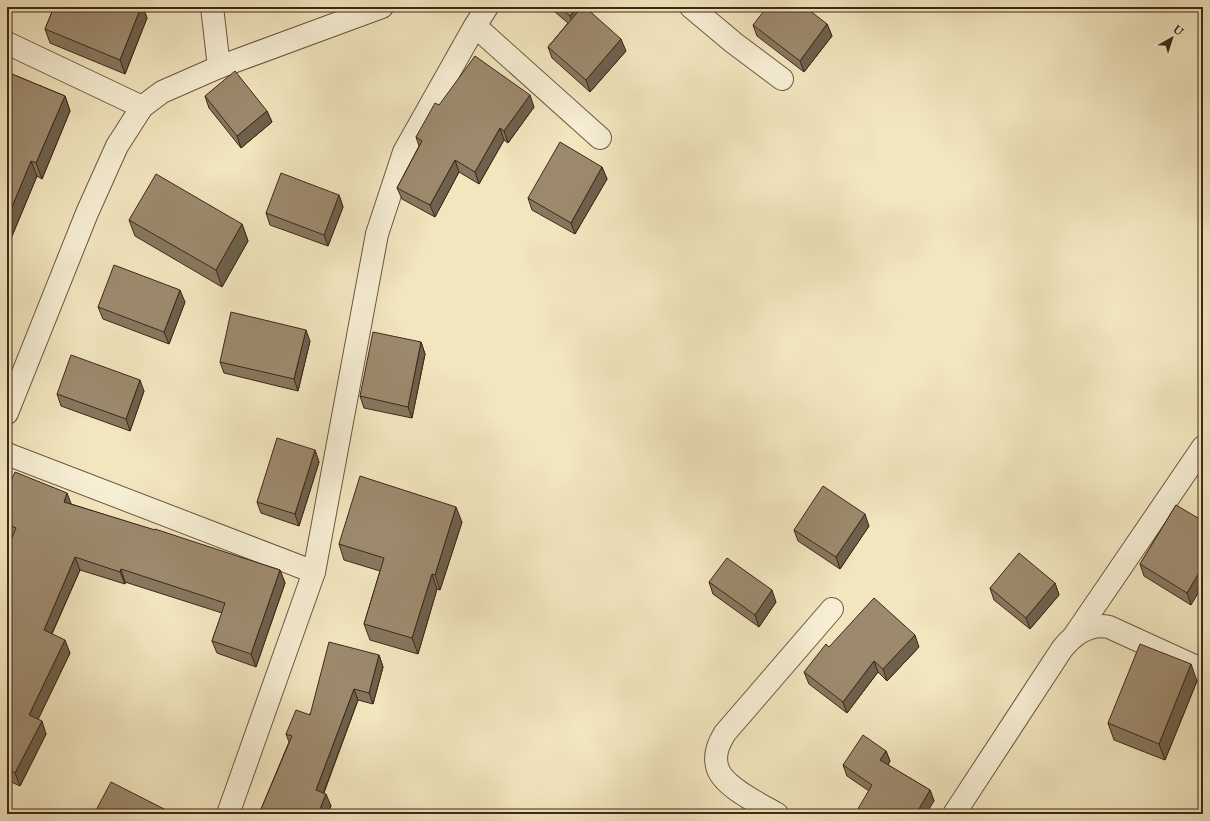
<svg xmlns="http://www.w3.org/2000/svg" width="1210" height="821" viewBox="0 0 1210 821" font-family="'IM FELL Double Pica',serif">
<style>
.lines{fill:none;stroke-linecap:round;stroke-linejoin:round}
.street-casing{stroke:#6c5741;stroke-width:24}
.street{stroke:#f7efd5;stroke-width:22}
.wall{fill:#87775f;stroke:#402717}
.shaded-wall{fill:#6e614d;stroke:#402717}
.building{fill:#9d8a6e;stroke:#402717}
</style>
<rect width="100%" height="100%" fill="#f2e6bf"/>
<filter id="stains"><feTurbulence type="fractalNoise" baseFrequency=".005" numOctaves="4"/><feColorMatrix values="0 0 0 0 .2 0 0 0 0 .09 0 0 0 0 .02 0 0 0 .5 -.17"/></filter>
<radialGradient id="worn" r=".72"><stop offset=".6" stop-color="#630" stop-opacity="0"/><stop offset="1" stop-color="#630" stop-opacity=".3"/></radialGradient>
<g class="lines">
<g class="street-casing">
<g id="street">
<polyline points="212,7 219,67"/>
<polyline points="691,7 734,43 782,79"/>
<polyline points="475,26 600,138"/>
<polyline points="7,43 142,107"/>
<polyline points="7,413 87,213 117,146 142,107 162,92 219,67 382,7"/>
<polyline points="7,454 314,572"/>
<polyline points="1074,636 1203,447"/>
<polyline points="228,814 314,572 377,234 404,152 475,26 487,7"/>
<path d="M777 814C760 804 721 786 717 766 714 753 719 743 725 733L832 609"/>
<path d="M954 814 1062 649C1074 634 1090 623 1109 627L1203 670"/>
</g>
</g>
<use href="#street" class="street"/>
</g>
<g class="wall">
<polygon points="54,7 143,7 147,18 125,74 50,43 45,29"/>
<polygon points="549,7 591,7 588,10 626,51 590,92 552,58 548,47 568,23"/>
<polygon points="827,24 832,36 804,72 757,36 753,25"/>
<polygon points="7,72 65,96 70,111 42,179 37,176 7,248"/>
<polygon points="205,96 267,111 272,122 241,148 209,108"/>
<polygon points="439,105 534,107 508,143 504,140 479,184 459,172 435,217 402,199 397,188 419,146 416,137"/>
<polygon points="602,167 607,179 575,234 532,210 528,198"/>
<polygon points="339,195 343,207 328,246 270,225 266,213"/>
<polygon points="129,220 242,224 248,241 222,287 135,236"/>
<polygon points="185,302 169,344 103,319 98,307"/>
<polygon points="310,341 298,391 224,373 220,362"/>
<polygon points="421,342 425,354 412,418 364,408 360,396"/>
<polygon points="144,391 130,431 61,406 57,394"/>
<polygon points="315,450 319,462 299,526 261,513 257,502"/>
<polygon points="7,490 71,504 280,570 285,583 256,667 217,653 212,641 222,613 125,582 125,584 80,570 52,634 70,653 38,719 46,734 20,786 7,780 7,550 13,537 7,535"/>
<polygon points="1176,505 1191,605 1144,576 1140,564"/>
<polygon points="462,522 440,590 437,589 418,654 370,640 364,624 380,571 344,560 339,544"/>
<polygon points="869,526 840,569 798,541 794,530"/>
<polygon points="709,582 776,602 759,627 713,594"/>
<polygon points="1055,583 1059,595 1030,629 994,600 990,588"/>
<polygon points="829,647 919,647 887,681 878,672 847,713 809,684 804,672"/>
<polygon points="379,655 383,667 373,704 358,700 324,793 331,806 327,814 259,814 289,742 286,734"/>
<polygon points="1197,681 1165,760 1114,740 1108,723"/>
<polygon points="886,751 890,761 888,765 930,790 934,801 869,791 847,776 843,765"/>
</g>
<g class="shaded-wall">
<polygon points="141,7 143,7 147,18 125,74 120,60"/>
<polygon points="577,7 591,7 574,27 570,16"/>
<polygon points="827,24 832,36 804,72 800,61"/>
<polygon points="621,39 626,51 590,92 586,80"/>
<polygon points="530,95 534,107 508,143 504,131"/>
<polygon points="65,96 70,111 42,179 36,163"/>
<polygon points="267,111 272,122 241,148 237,136"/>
<polygon points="500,128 504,140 479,184 475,172"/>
<polygon points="455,160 459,172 435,217 430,205"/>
<polygon points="31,161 37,176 7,248 7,219"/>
<polygon points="602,167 607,179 575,234 571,223"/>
<polygon points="339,195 343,207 328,246 324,235"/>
<polygon points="242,224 248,241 222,287 216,270"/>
<polygon points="180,290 185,302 169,344 164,332"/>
<polygon points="306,330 310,341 298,391 294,379"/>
<polygon points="421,342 425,354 412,418 408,407"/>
<polygon points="140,380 144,391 130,431 126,419"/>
<polygon points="315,450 319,462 299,526 295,514"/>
<polygon points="67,493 72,506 64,502"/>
<polygon points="456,507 462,522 440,590 435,575"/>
<polygon points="865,514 869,526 840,569 836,557"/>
<polygon points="75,557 80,570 48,642 44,630"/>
<polygon points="1203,566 1203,585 1191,605 1187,593"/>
<polygon points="121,569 125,582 125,584 120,572"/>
<polygon points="280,570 285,583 256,667 251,654"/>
<polygon points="432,574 437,589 418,654 412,638"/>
<polygon points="1055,583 1059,595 1030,629 1026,618"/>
<polygon points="772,590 776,602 759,627 755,615"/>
<polygon points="915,635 919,647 887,681 883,669"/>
<polygon points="65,640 70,653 34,728 29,715"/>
<polygon points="379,655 383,667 373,704 369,693"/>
<polygon points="874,661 878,672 847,713 843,702"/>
<polygon points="1191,664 1197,681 1165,760 1159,744"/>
<polygon points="354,689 358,700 320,802 316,790"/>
<polygon points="42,721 46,734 20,786 15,773"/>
<polygon points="886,751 890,761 884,771 880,760"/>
<polygon points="930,790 934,801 926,814 916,814"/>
<polygon points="326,794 331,806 327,814 318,814"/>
</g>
<g class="building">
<polygon points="54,7 141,7 120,60 45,29"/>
<polygon points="559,7 577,7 570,16"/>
<polygon points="582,7 585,7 621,39 586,80 548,47"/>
<polygon points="767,7 805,7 827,24 800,61 753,25"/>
<polygon points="475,56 530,95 504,131 500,128 475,172 455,160 430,205 397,188 422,141 416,137 435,103 439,105"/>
<polygon points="235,71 267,111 237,136 205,96"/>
<polygon points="7,72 65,96 36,163 31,161 7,219"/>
<polygon points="560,142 602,167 571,223 528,198"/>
<polygon points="281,173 339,195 324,235 266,213"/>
<polygon points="156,174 242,224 216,270 129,220"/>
<polygon points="114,265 180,290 164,332 98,307"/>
<polygon points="231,312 306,330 294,379 220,362"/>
<polygon points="373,332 421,342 408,407 360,396"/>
<polygon points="71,355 140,380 126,419 57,394"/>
<polygon points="277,438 315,450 295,514 257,502"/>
<polygon points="15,472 67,493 64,502 155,530 155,529 280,570 251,654 212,641 225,603 121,569 120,572 75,557 44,630 65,640 29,715 42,721 15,773 7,769 7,550 16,528 7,524 7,490"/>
<polygon points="360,476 456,507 435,575 432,574 412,638 364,624 384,558 339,544"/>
<polygon points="823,486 865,514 836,557 794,530"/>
<polygon points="1176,505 1203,521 1203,566 1187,593 1140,564"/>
<polygon points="1019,553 1055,583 1026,618 990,588"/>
<polygon points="727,558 772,590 755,615 709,582"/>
<polygon points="874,598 915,635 883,669 874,661 843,702 804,672 826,644 829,647"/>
<polygon points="329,642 379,655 369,693 354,689 316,790 326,794 318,814 259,814 292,736 286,734 296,710 310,715"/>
<polygon points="1140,644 1191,664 1159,744 1108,723"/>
<polygon points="863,735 886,751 880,760 930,790 916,814 855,814 872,785 843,765"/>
<polygon points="111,782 170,812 169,814 94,814"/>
</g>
<rect width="1210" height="821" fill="none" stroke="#f2e6bf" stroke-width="24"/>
<rect x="8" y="8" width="1194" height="805" fill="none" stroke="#402717" stroke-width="2"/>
<rect x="12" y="12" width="1186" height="797" fill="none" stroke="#402717"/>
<g transform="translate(1172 38) rotate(39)" stroke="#f7efd5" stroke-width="3" paint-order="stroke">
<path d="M0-3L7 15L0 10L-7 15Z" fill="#402717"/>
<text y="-6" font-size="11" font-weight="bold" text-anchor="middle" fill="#402717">U</text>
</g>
<rect width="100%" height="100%" filter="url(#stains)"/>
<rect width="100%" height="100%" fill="url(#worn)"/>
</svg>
